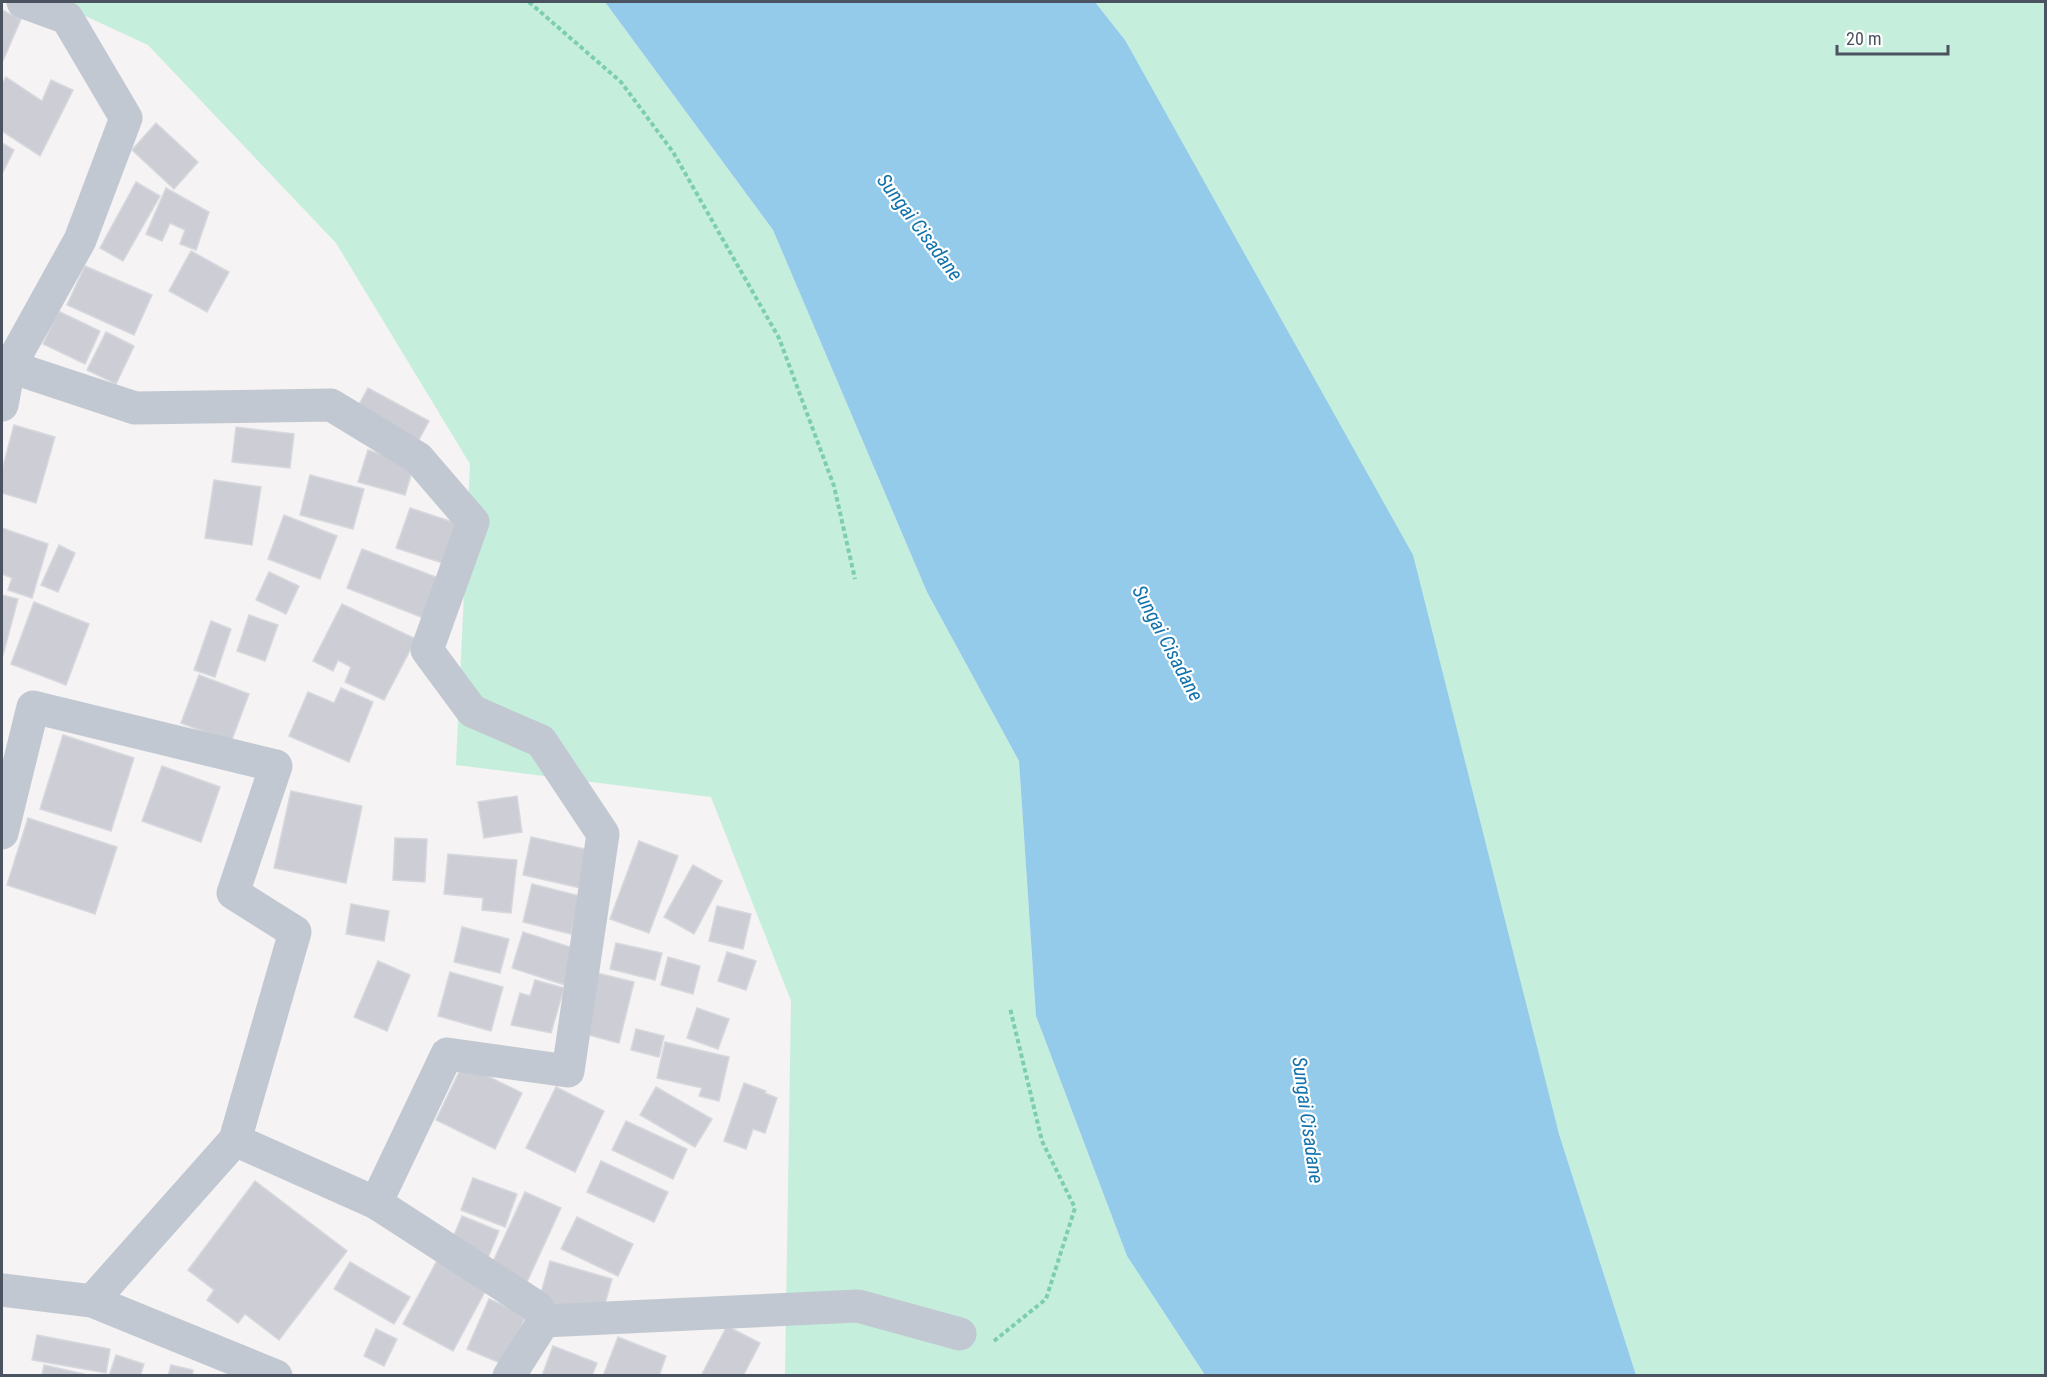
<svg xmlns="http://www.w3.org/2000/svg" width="2047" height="1377" viewBox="0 0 2047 1377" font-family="'Roboto Condensed',sans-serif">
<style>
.green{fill:#c5efdc}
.water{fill:#94caea}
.building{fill:#cdced5;stroke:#d7d8de;stroke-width:1.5}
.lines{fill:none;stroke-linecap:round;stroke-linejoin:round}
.path{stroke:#7dcdb2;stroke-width:4;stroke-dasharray:4.5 3;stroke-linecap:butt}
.minor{stroke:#c2c8d1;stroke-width:33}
.labels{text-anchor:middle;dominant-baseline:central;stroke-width:4.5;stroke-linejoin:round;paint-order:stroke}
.water-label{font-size:20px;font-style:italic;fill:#1273ac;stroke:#fff}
</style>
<rect width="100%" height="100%" fill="#f5f3f3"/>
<g class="green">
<polygon points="55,2 605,2 773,230 927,592 1019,761 1036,1016 1127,1256 1205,1375 785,1375 791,1001 711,797 456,765 470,464 336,243 148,45"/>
<polygon points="1095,2 2045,2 2045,1375 1636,1375 1559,1134 1125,40"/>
</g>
<polygon class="water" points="605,2 1095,2 1125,40 1413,555 1559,1134 1636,1375 1205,1375 1127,1256 1036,1016 1019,761 927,592 773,230"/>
<g class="building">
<polygon points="2,10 21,19 2,63"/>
<polygon points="6,77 42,101 51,80 73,90 40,156 2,131 2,84"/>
<polygon points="156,123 198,162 174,189 132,150"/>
<polygon points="2,143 14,150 2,174"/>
<polygon points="136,182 160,196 123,261 100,248"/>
<polygon points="166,188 209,212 196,250 180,244 185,230 170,223 162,241 146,234"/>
<polygon points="191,251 229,272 207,312 169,291"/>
<polygon points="85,266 152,295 134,335 67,305"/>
<polygon points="58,311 100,331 85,364 43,344"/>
<polygon points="106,332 134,346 116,384 87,370"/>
<polygon points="368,388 429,421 416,445 355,412"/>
<polygon points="14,425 55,437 36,503 2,493 2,470"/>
<polygon points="236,427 294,434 290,468 232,462"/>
<polygon points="368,450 414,465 405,495 358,482"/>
<polygon points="310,475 364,489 353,529 300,515"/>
<polygon points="214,480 261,487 252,545 205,538"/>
<polygon points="410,508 465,526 452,566 396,548"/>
<polygon points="284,515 337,536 320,579 268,559"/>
<polygon points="2,528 48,544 32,598 8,590 12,578 2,574"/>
<polygon points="59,545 75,553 58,592 41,585"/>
<polygon points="362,549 441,579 426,619 347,588"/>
<polygon points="269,572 299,586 286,614 256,600"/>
<polygon points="2,595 18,599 3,655 2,655"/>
<polygon points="34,602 89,624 66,685 11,664"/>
<polygon points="342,604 416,639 384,700 345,682 351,667 338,660 333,671 313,661"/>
<polygon points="249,615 278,625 265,661 237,651"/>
<polygon points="211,621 231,629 215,677 194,670"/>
<polygon points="199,675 249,694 231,742 181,723"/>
<polygon points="341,688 373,702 349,762 289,736 308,692 334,703"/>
<polygon points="63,735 134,758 111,831 40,809"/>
<polygon points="162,766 220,787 201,842 142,821"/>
<polygon points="291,791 362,806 346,883 274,868"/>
<polygon points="517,796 522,832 484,838 478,802"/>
<polygon points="28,818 117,847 95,914 7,885"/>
<polygon points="531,837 594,851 585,889 523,875"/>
<polygon points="395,838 427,839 425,882 393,880"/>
<polygon points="639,841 678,856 649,933 610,919"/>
<polygon points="448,854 517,860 511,913 482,910 483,898 444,894"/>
<polygon points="693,865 722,881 694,934 664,917"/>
<polygon points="532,884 580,896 571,934 523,922"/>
<polygon points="351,904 389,911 384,941 346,934"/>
<polygon points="717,906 751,914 743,949 709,941"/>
<polygon points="462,927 509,939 500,973 454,962"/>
<polygon points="523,932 576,949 565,985 512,968"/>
<polygon points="616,943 662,953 655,980 610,969"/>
<polygon points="727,952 756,961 746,990 718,981"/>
<polygon points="668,957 700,966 693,994 661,985"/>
<polygon points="378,961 410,975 387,1031 354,1017"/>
<polygon points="450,972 503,987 491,1031 438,1016"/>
<polygon points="597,973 634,982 619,1043 581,1033"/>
<polygon points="535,980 564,988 551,1033 511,1025 520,993 530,996"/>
<polygon points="697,1008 729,1019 718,1049 687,1038"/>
<polygon points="636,1029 664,1036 659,1057 631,1050"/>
<polygon points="665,1042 729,1057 719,1101 699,1096 702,1088 657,1078"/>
<polygon points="463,1064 522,1093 495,1149 436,1120"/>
<polygon points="744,1083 766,1091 765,1093 777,1098 765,1133 753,1129 746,1149 724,1141"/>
<polygon points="556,1087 604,1111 575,1172 526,1148"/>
<polygon points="656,1087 712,1119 695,1147 640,1115"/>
<polygon points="626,1121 687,1149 673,1179 612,1150"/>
<polygon points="601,1161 668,1192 654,1222 587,1192"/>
<polygon points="473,1178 517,1194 505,1227 461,1210"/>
<polygon points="255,1181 347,1251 279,1340 245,1314 238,1323 207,1300 214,1290 188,1270"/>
<polygon points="525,1192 561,1208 526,1284 490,1268"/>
<polygon points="462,1216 499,1231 487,1260 450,1245"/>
<polygon points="577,1217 633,1244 618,1276 561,1249"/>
<polygon points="438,1259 488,1286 453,1351 403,1324"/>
<polygon points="550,1261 612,1279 601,1318 539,1300"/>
<polygon points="350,1262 410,1297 394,1324 334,1289"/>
<polygon points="489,1299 526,1315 505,1365 467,1349"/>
<polygon points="727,1326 760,1343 743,1376 701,1376"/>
<polygon points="376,1329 397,1339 384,1366 364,1356"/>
<polygon points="37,1335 110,1349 106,1373 32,1360"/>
<polygon points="618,1337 666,1356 659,1376 603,1376"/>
<polygon points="553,1346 597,1363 592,1376 542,1376"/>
<polygon points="116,1355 144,1364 140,1376 109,1376"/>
<polygon points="44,1365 84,1374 83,1376 42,1376"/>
<polygon points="171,1365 193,1370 192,1376 168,1376"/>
</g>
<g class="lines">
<g class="path">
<polyline points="529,2 621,82 673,152 779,338 834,486 855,579"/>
<polyline points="994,1341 1046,1299 1075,1208 1042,1141 1010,1008"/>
</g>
<g class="minor">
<polyline points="2,364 135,408 331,405 418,458 473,522 427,650 472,711 541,741 603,834 568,1071 447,1054 376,1203"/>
<polyline points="2,405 9,368 80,240 126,118 67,18 23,2"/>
<polyline points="2,833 33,707 276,766 233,893 295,932 235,1140 92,1301"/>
<polyline points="235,1140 376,1203 537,1307 544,1321"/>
<polyline points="2,1290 92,1301 276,1376"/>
<polyline points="509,1376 544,1321 858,1306 960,1334"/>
</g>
</g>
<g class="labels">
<g class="water-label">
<text transform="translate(920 227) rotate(53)">Sungai Cisadane</text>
<text transform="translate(1168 643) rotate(62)">Sungai Cisadane</text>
<text transform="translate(1308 1120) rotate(82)">Sungai Cisadane</text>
</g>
</g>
<rect width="2047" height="1377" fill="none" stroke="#4b5360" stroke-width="6"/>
<path d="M1837 45v9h111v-9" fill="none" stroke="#4b5360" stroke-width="3"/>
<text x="1846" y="45" font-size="18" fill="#4b5360" stroke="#ffffff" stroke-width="4.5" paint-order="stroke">20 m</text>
</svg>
